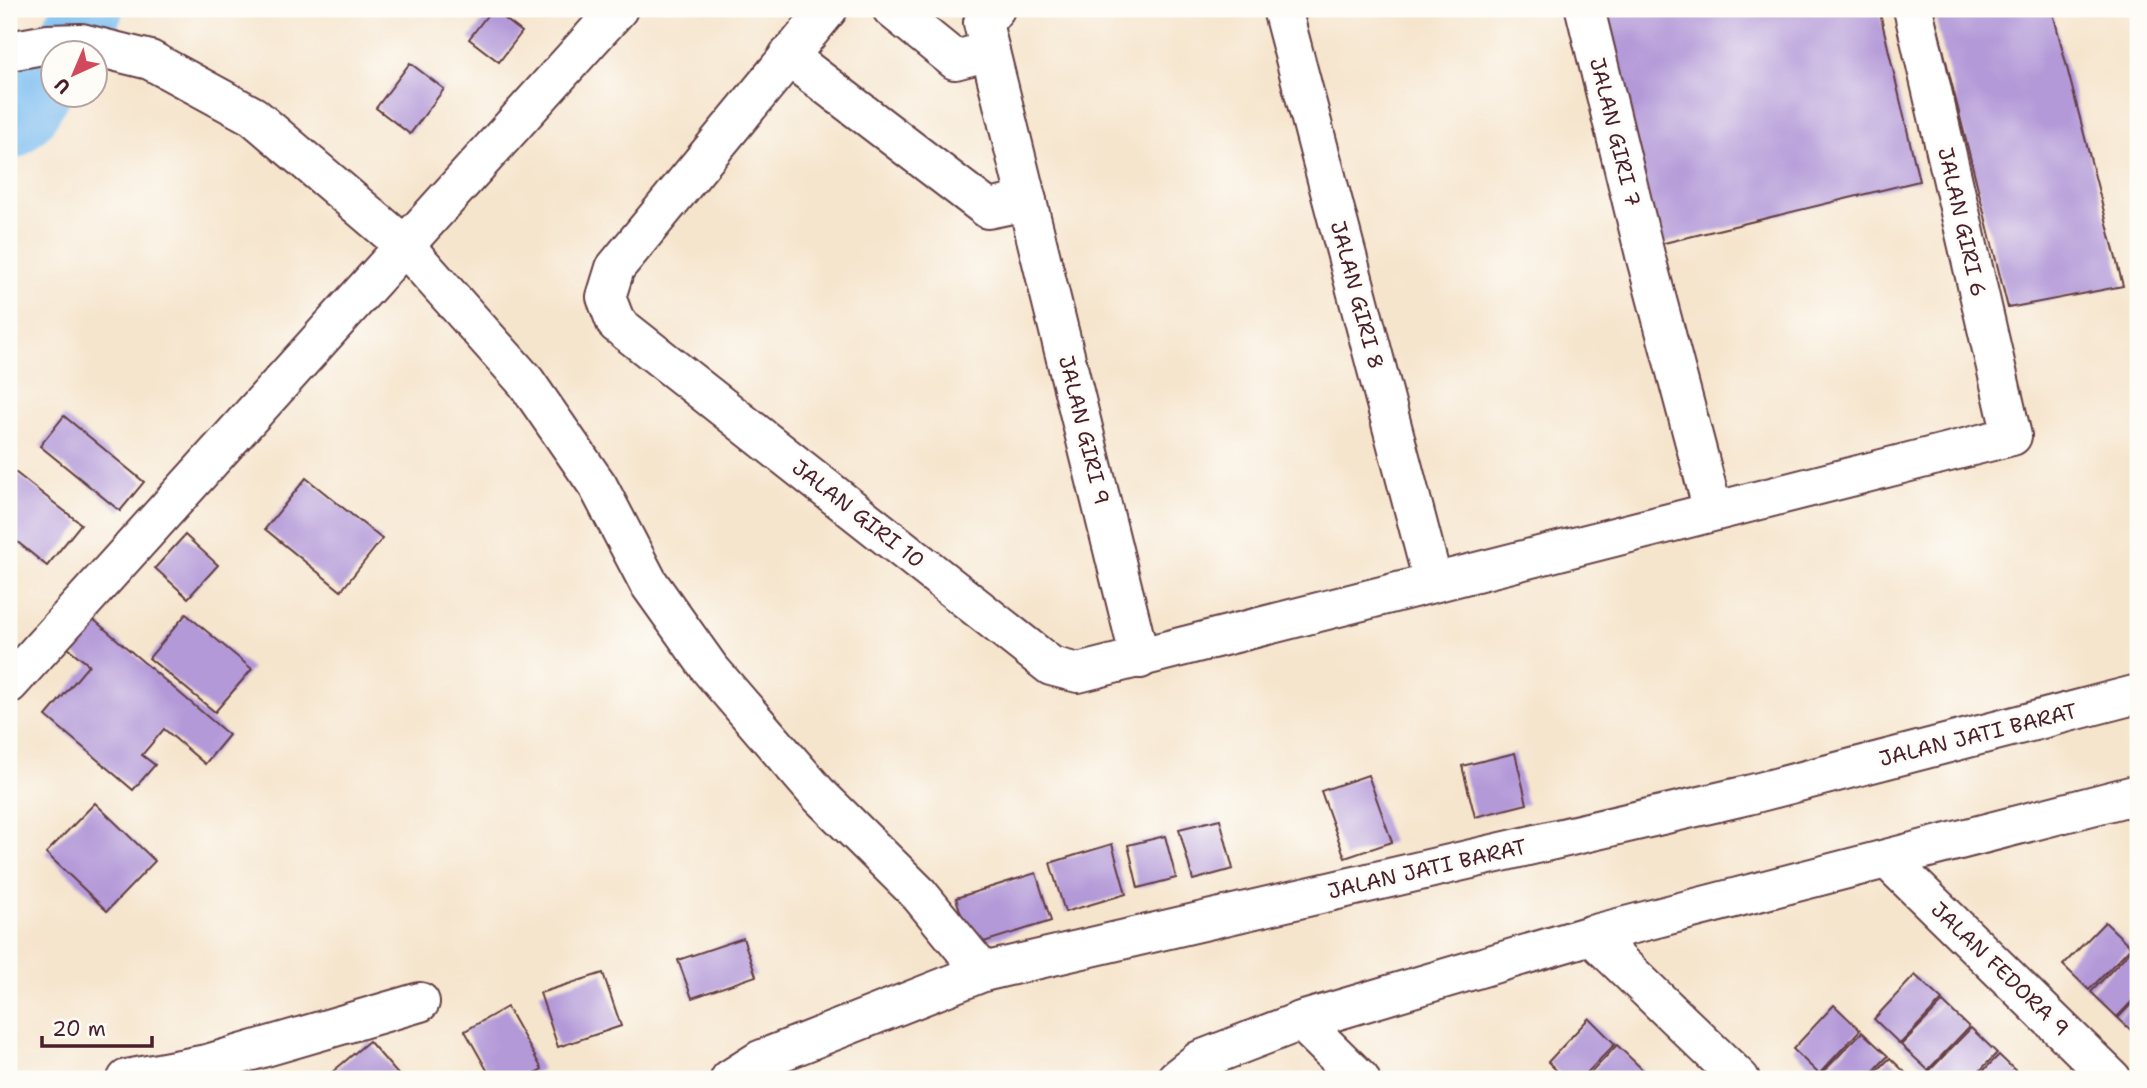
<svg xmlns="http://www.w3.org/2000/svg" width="2147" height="1088" viewBox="0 0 2147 1088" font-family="'Shantell Sans',sans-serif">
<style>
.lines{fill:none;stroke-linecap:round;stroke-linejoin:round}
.river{stroke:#7dbdf1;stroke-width:66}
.building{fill:#b399d8}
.minor-casing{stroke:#643d43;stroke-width:42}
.minor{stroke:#fff;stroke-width:38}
.labels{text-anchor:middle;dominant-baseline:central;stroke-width:6;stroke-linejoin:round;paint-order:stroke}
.street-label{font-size:21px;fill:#4a1f2b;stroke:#fdfcf7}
</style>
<rect width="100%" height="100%" fill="#fdfcf7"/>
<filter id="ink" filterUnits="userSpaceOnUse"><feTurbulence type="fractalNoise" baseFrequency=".0143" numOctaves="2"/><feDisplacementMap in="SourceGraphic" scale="14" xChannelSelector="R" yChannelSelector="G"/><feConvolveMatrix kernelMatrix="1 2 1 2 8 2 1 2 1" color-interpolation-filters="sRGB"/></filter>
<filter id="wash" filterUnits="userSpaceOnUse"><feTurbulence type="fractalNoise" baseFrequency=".00686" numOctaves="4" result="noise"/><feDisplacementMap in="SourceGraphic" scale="28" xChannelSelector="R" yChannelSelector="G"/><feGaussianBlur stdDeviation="1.57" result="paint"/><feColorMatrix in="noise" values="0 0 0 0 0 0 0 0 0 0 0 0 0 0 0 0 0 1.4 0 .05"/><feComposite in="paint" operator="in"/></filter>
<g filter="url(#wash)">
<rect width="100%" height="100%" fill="#f6e5cd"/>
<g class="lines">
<g class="river">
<polyline points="62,52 90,9"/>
<polyline points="9,127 24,114 52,68"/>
</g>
</g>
<g id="blocks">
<g class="building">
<polygon points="492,9 522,32 499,62 469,39"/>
<polygon points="1600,9 1879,9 1919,181 1660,244"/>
<polygon points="1933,9 2052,9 2123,286 2008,308"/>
<polygon points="410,63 444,89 410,134 376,108"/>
<polygon points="64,416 144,482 120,511 40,446"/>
<polygon points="15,472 81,524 47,566 9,535 9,480"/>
<polygon points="306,478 382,539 341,591 265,529"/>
<polygon points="185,535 218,565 188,598 155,568"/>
<polygon points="186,614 252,669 215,712 149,658"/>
<polygon points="93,619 229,735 205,764 164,729 142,755 155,765 133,790 46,716 89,665 68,648"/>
<polygon points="1515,753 1527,804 1475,817 1462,766"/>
<polygon points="1368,775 1392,842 1345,858 1321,791"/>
<polygon points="95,803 155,861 107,911 46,853"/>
<polygon points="1220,819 1233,869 1193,880 1179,829"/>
<polygon points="1165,836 1176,878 1138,888 1128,845"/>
<polygon points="1112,844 1126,894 1065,912 1050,863"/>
<polygon points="1036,873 1051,921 971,946 956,898"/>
<polygon points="2105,922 2131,947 2089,990 2063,965"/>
<polygon points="743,938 756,976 692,998 678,960"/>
<polygon points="2133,948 2138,954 2138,995 2117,1017 2091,992"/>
<polygon points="603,973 621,1026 558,1047 540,993"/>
<polygon points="1915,975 1942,1000 1900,1044 1874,1019"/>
<polygon points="2138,997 2138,1037 2118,1018"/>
<polygon points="1943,1002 1969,1027 1928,1070 1901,1045"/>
<polygon points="1834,1005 1860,1030 1819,1074 1793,1049"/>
<polygon points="507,1007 542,1069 524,1079 492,1079 465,1031"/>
<polygon points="1589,1018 1615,1044 1581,1079 1565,1079 1548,1062"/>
<polygon points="1971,1028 1997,1053 1972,1079 1938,1079 1929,1071"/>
<polygon points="1862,1032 1888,1056 1866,1079 1825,1079 1820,1075"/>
<polygon points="369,1041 402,1079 324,1079"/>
<polygon points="1617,1045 1643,1070 1634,1079 1585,1079"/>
<polygon points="1999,1055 2024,1079 1975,1079"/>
<polygon points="1890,1058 1912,1079 1869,1079"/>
</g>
</g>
</g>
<g filter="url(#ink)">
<use href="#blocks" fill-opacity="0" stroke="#643d43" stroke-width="2"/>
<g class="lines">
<g class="minor-casing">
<g id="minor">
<polyline points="828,9 615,268 606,297 616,323 1051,666 1078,673 2012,436 1913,9"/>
<polyline points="892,9 955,60 990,51"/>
<polyline points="995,9 983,23 1140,659"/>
<polyline points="1282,9 1433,582"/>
<polyline points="1585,9 1645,255 1713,511"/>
<polyline points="9,51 48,44 81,43 150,60 253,116 403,244 526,382 598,486 648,582 710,669 817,793 919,894 983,972"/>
<polyline points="788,56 988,209 1027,201"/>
<polyline points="9,684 618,9"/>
<polyline points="1888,860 2112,1079"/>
<polyline points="1591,935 1740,1079"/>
<polyline points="1301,1021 1360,1079"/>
<polyline points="127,1079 207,1064 420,1002"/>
<polyline points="730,1079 760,1060 983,972 1748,795 2138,694"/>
<polyline points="1176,1079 1200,1060 1301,1021 1591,935 2138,794"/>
</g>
</g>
<use href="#minor" class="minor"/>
</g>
</g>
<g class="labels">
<g class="street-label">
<text transform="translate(1615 132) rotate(76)">JALAN GIRI 7</text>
<text transform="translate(1962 222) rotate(77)">JALAN GIRI 6</text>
<text transform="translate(1357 295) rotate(75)">JALAN GIRI 8</text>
<text transform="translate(1084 430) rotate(76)">JALAN GIRI 9</text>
<text transform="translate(858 514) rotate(38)">JALAN GIRI 10</text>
<text transform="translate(1978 735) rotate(-14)">JALAN JATI BARAT</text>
<text transform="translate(1427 869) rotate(-13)">JALAN JATI BARAT</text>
<text transform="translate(2000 969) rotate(44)">JALAN FEDORA 9</text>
</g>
</g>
<rect width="2147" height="1088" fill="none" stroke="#fdfcf7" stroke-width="35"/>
<g transform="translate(74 74) rotate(224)"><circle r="33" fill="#fdfcf7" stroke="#b5a4a5" stroke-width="2"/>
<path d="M0-5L12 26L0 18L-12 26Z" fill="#d1495b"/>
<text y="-10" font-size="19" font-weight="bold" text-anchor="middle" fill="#4a1f2b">U</text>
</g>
<path d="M42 1036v10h110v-10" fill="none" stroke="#4a1f2b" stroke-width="3.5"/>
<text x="52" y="1036" font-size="21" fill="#4a1f2b" stroke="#fdfcf7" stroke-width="5" paint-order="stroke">20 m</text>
</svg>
